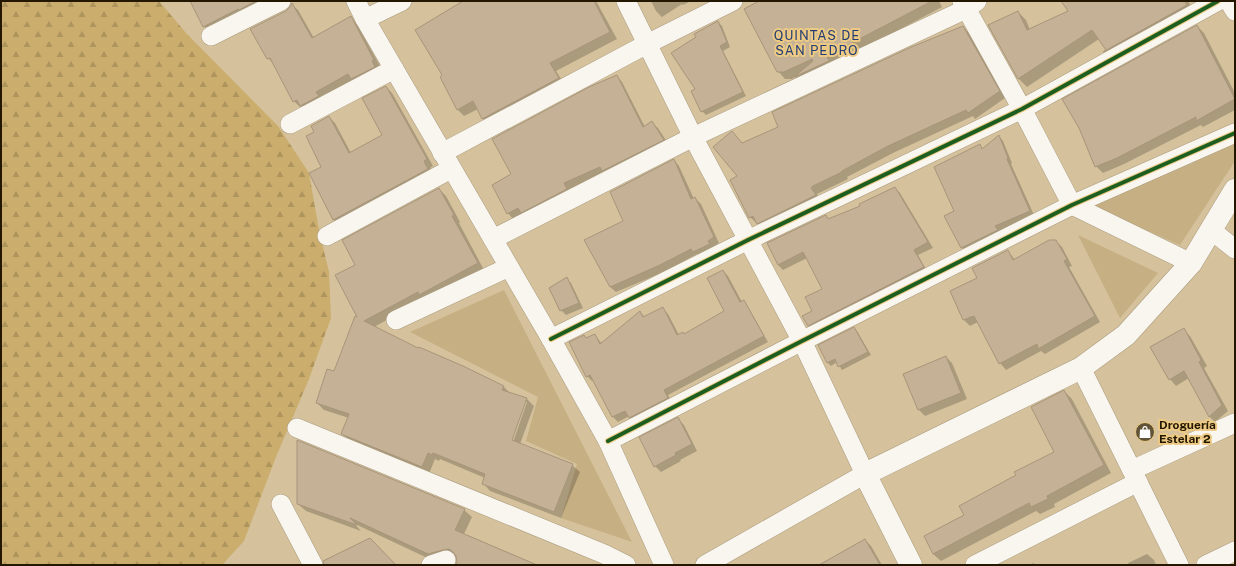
<svg xmlns="http://www.w3.org/2000/svg" width="1236" height="566" viewBox="0 0 1236 566" font-family="'Public Sans',sans-serif">
<style>
.grass{fill:#c6af82}
.forest{fill:url(#forest-firs)}
.shadow{fill:#0003;fill-rule:evenodd}
.building{fill:#c4b196;stroke:#a8957a}
.lines{fill:none;stroke-linecap:round;stroke-linejoin:round}
.minor-casing{stroke:#ab9c7e;stroke-width:20}
.tertiary-casing{stroke:#ab9c7e;stroke-width:23}
.minor{stroke:#f9f6f0;stroke-width:19}
.tertiary{stroke:#f9f6f0;stroke-width:22}
.cycleway-casing{stroke:#edca84;stroke-width:6}
.cycleway{stroke:#1b5e20;stroke-width:4}
.labels{text-anchor:middle;dominant-baseline:central;stroke-width:4;stroke-linejoin:round;paint-order:stroke}
.poi-label{font-size:12px;font-weight:bold;fill:#231700;stroke:#edca84;text-anchor:start}
.neighbourhood-label{font-size:13px;letter-spacing:1px;fill:#233c73;stroke:#edca84}
</style>
<defs>
<pattern id="forest-firs" width="22" height="20" patternUnits="userSpaceOnUse"><rect width="22" height="20" fill="#cbad6d"/><path d="M5 1l3.5 6h-7zM16 11l3.5 6h-7z" fill="#ae945d"/></pattern>
</defs>
<rect width="100%" height="100%" fill="#d5c29c"/>
<g class="grass">
<polygon points="1235,141 1235,161 1180,245 1090,205"/>
<polygon points="1078,235 1158,273 1120,318"/>
<polygon points="504,290 632,542 561,518 577,464 526,441 538,397 410,332"/>
</g>
<polygon class="forest" points="1,1 159,1 186,33 278,126 309,173 319,230 329,272 331,318 309,379 276,457 244,541 222,565 1,565"/>
<g class="shadow">
<polygon points="191,1 282,1 212,35 204,26"/>
<polygon points="465,1 596,1 617,39 556,71 565,85 490,125 483,119 478,109 464,116 457,109 444,76"/>
<polygon points="651,1 691,1 683,5 682,4 662,17 656,11"/>
<polygon points="769,1 939,1 942,7 834,64 802,84 795,77 792,79 785,79 778,71"/>
<polygon points="1063,1 1188,1 1195,14 1112,59 1104,52 1107,50 1099,39 1027,87 1019,79 989,26 1018,12 1026,20 1030,30 1069,12"/>
<polygon points="292,5 298,10 314,38 350,17 357,24 380,66 307,112 302,106 300,107 294,101 275,65 268,58 286,12"/>
<polygon points="718,22 722,26 730,47 723,51 746,96 706,115 702,111 697,90 697,37"/>
<polygon points="1197,26 1204,33 1235,93 1235,110 1203,127 1201,125 1124,164 1103,173 1096,166"/>
<polygon points="963,27 969,33 1005,98 975,119 973,116 893,153 847,177 848,179 817,194 821,202 764,230 750,217 739,176 742,144 780,127"/>
<polygon points="617,76 622,82 645,127 652,123 658,128 669,145 569,189 572,195 513,219 508,213 512,174"/>
<polygon points="386,87 392,93 433,166 430,168 434,175 340,226 334,220 310,173 323,167 315,132 329,117 335,123 351,153 384,135"/>
<polygon points="999,136 1003,141 1012,163 1011,164 1034,215 999,231 1002,235 967,253 962,248 945,217 955,212 980,145 983,149"/>
<polygon points="674,160 679,166 694,199 695,198 701,204 719,243 713,247 715,250 699,257 697,254 666,271 616,292 610,287 624,222"/>
<polygon points="895,188 900,193 933,248 918,255 928,273 813,330 808,325 813,311 824,289 807,258 783,270 778,265 826,216 829,220 861,206"/>
<path d="M439 189 446 196 460 222 459 223 484 270 425 299 374 327 419 349 462 367 504 387 510 393 527 399 534 406 520 444 572 465 580 472 561 518 490 491 483 483 485 478 440 459 439 461 435 459 429 474 350 441 342 434 349 418 324 410 317 403 335 372 360 320 356 265ZM525 402H527L512 445H510Z"/>
<polygon points="1056,241 1062,247 1072,266 1069,267 1100,322 1045,354 1041,351 1006,370 1000,363 978,322 970,326 964,320 951,292 979,279 1008,251 1015,260"/>
<polygon points="723,271 728,276 742,302 743,302 748,307 768,342 668,395 672,403 635,422 629,416 618,422 613,417 594,380 592,381 587,376 584,336 587,339 595,335 602,344 640,312 645,317 663,309 668,314 679,335 684,335 725,312"/>
<polygon points="566,279 571,283 583,308 566,315 561,310"/>
<polygon points="854,328 857,331 871,355 842,370 837,362 831,366 828,363 819,346"/>
<polygon points="1184,330 1190,336 1207,366 1204,368 1228,411 1215,422 1209,416 1189,378 1176,386 1170,379 1152,348"/>
<polygon points="946,357 952,363 967,399 925,416 919,410 904,374"/>
<polygon points="1064,391 1072,399 1111,473 1054,504 1055,507 1040,514 1036,511 941,561 933,554 965,516 1017,475 1056,452"/>
<polygon points="678,419 684,425 697,451 680,460 681,461 661,472 655,466"/>
<polygon points="298,504 464,510 472,517 464,534 535,565 457,565 458,562 457,557 451,557 436,562 355,524 361,531 306,511"/>
<polygon points="865,540 871,546 882,565 819,565"/>
<polygon points="1147,554 1154,560 1156,565 1129,565 1128,563"/>
<polygon points="1033,563 1036,565 1029,565"/>
</g>
<g class="building">
<polygon points="190,1 256,1 239,10 238,9 203,27"/>
<polygon points="463,1 594,1 610,32 550,63 559,78 482,119 473,101 457,110 440,77 442,75 415,30"/>
<polygon points="759,1 932,1 827,56 829,61 794,77 813,61 812,59 784,72 777,72 744,9"/>
<polygon points="1061,1 1185,1 1187,5 1103,52 1106,50 1092,30 1018,79 988,25 1018,11 1027,30 1068,11"/>
<polygon points="292,3 312,38 351,16 374,60 372,61 375,67 351,79 348,74 316,92 319,96 300,106 297,100 293,102 270,58 267,59 250,29 286,11 290,7"/>
<polygon points="718,21 727,42 720,46 743,92 701,112 691,91 695,89 671,53 696,37 694,34"/>
<polygon points="1197,25 1235,99 1196,121 1196,117 1117,158 1095,167 1079,128 1062,99"/>
<polygon points="963,26 1000,91 968,113 966,110 886,147 842,171 842,172 813,186 811,188 816,195 757,224 753,216 749,218 730,180 737,176 713,147 732,131 742,143 778,127 772,112 909,48"/>
<polygon points="617,75 643,127 652,121 664,140 602,171 600,167 564,183 567,189 521,213 518,208 507,214 492,185 511,174 492,139 589,87"/>
<polygon points="386,86 427,159 424,161 428,169 333,220 309,173 321,167 306,136 314,132 311,126 329,116 349,153 382,135 362,98"/>
<polygon points="999,135 1008,158 1007,159 1030,211 995,226 998,230 961,248 944,216 954,211 934,167 980,144 982,149"/>
<polygon points="674,159 691,199 695,197 714,237 708,241 710,244 693,252 691,249 660,265 610,287 584,240 623,221 610,192"/>
<polygon points="895,187 928,242 914,250 924,267 808,326 802,316 812,311 805,297 822,289 803,252 778,265 767,243 826,215 828,219 860,206 859,204"/>
<polygon points="439,188 454,215 452,216 478,263 419,295 418,292 364,321 418,348 419,347 463,366 504,386 502,390 527,398 512,440 573,464 554,512 482,484 485,474 433,453 432,455 428,453 422,467 341,434 349,414 316,403 327,369 334,371 355,316 357,317 335,275 355,265 342,240"/>
<polygon points="1049,240 1056,240 1067,259 1064,261 1095,316 1038,349 1037,344 999,364 974,316 963,320 950,291 977,278 972,268 1008,250 1013,260"/>
<polygon points="723,270 740,302 744,300 764,336 664,390 668,398 629,418 625,411 612,417 590,375 586,377 569,342 584,335 586,338 595,334 600,344 640,311 643,317 663,307 677,335 683,332 684,334 724,311 707,278"/>
<polygon points="567,277 579,303 560,311 549,288"/>
<polygon points="854,327 868,352 838,367 835,359 827,363 818,345"/>
<polygon points="1184,328 1201,360 1199,362 1222,405 1209,417 1184,371 1169,380 1150,347"/>
<polygon points="946,356 961,393 918,410 903,374"/>
<polygon points="1064,390 1104,465 1047,496 1048,499 1031,507 1029,503 933,554 924,536 964,515 959,506 1016,475 1014,472 1054,452 1031,407"/>
<polygon points="678,417 692,444 675,453 676,455 654,467 639,437"/>
<polygon points="297,440 465,509 455,530 537,565 455,565 457,562 456,556 453,552 449,549 443,550 428,554 350,518 357,525 297,504"/>
<polygon points="370,538 396,565 324,565 323,561"/>
<polygon points="865,539 880,565 819,565"/>
</g>
<g class="lines">
<g class="minor-casing">
<g id="minor">
<polyline points="356,1 365,19 551,339 608,441 664,565"/>
<polyline points="626,1 693,137 802,341 865,474 705,565"/>
<polyline points="962,1 1022,109 1072,205 1191,263"/>
<polyline points="1229,1 1235,11"/>
<polyline points="365,19 402,1"/>
<polyline points="211,36 281,1"/>
<polyline points="290,124 394,69"/>
<polyline points="442,153 647,44 733,1"/>
<polyline points="1211,230 1235,249"/>
<polyline points="327,236 451,169"/>
<polyline points="493,239 693,137 966,9 977,1"/>
<polyline points="396,320 509,267"/>
<polyline points="551,339 748,240 1022,109 1218,1"/>
<polyline points="1081,368 1179,565"/>
<polyline points="297,428 604,554 626,565"/>
<polyline points="608,441 802,341 1072,205 1235,133"/>
<polyline points="1132,470 1235,423"/>
<polyline points="281,504 313,565"/>
<polyline points="431,565 446,560"/>
<polyline points="975,565 1138,482"/>
<polyline points="1206,565 1235,551"/>
</g>
</g>
<g class="tertiary-casing">
<polyline id="tertiary" points="911,565 865,474 1081,368 1126,335 1191,263 1235,190"/>
</g>
<use href="#minor" class="minor"/>
<use href="#tertiary" class="tertiary"/>
<g class="cycleway-casing">
<g id="cycleway">
<polyline points="551,339 748,240 1022,109 1218,1"/>
<polyline points="608,441 802,341 1072,205 1235,133"/>
</g>
</g>
<use href="#cycleway" class="cycleway"/>
</g>
<defs>
<g id="shop-disc" transform="scale(1)"><circle r="9.5" fill="#615337" stroke="#edca84"/><path d="M-5-2.5h2.3a2.7 3.5 0 0 1 5.4 0H5L5.5 6h-11ZM-1.5-2.5h3a1.5 2.3 0 0 0-3 0Z" fill="#fff"/></g>
</defs>
<g fill-rule="evenodd">
<use href="#shop-disc" x="1145" y="432"/>
</g>
<g class="labels">
<g class="poi-label">
<text x="1159" y="425">Droguería<tspan x="1159" dy="14">Estelar 2</tspan></text>
</g>
<g class="neighbourhood-label">
<text x="817" y="35">QUINTAS DE<tspan x="817" dy="15">SAN PEDRO</tspan></text>
</g>
</g>
<rect width="1236" height="566" fill="none" stroke="#231700" stroke-width="4"/>
</svg>
